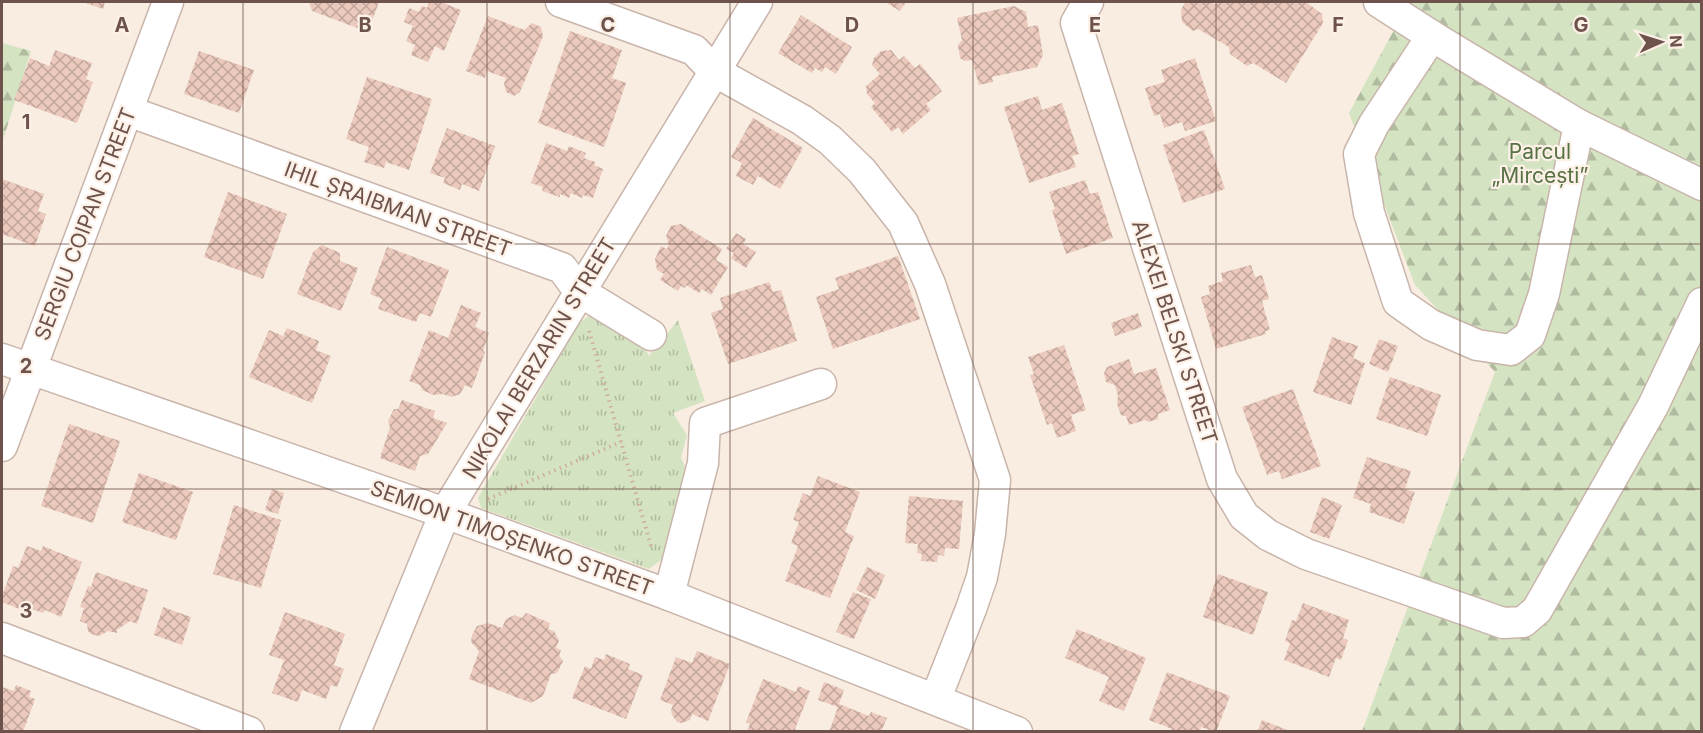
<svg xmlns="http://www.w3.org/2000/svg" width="1703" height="733" viewBox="0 0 1703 733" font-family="Inter,sans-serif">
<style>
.forest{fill:url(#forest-firs)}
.park{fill:url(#park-tufts)}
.building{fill:url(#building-cross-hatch)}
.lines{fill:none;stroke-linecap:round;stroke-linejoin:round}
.minor-casing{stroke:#c8b4aa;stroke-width:33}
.path{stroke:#cfada0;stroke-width:4;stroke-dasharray:1.5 4.5;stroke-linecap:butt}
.minor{stroke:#fff;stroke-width:30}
.grid{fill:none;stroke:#6d534b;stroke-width:1.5;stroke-opacity:0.55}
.labels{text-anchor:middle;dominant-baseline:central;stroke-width:4.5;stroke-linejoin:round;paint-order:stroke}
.park-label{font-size:21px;fill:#577244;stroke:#fdf1e7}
.street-label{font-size:21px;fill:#6d534b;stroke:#fdf1e7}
.grid-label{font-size:20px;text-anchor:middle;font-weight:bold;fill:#6d534b;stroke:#fdf1e7;stroke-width:4.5;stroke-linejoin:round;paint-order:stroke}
</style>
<defs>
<pattern id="forest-firs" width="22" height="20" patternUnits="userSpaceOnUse" patternTransform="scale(1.5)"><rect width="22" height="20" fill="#d4e4c2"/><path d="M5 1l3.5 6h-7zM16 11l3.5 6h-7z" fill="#b0bba0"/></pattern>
<pattern id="park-tufts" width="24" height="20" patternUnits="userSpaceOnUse" patternTransform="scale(1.5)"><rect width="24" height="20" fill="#d4e4c2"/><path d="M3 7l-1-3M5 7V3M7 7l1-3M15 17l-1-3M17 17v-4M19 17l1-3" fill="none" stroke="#b0bba0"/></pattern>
<pattern id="building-cross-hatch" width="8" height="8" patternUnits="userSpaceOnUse" patternTransform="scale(1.5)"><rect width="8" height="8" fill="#ebc9bc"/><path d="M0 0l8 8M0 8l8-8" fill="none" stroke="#c3a69b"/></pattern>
</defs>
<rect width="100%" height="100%" fill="#f9ede1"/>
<g class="forest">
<polygon points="1409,2 1701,2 1701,731 1362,731 1495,372 1415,285 1349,113"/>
<polygon points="2,43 31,51 2,143"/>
</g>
<polygon class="park" points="591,314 644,347 649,356 678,320 705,401 673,413 687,435 681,458 689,475 669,554 649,569 481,508 478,498 579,323"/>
<g class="building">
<polygon points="83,2 105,2 103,9"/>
<polygon points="309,2 379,2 368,32 312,11"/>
<polygon points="429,2 441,2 461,10 444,51 435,46 428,62 411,55 415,45 406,41 413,26 404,22 409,8 419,12 422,6 427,8"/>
<polygon points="885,2 906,2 900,11"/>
<polygon points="1186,2 1210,2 1214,4 1224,2 1306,2 1322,14 1323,23 1286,83 1253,63 1247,66 1230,54 1229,47 1198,29 1193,31 1182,22 1181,9"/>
<polygon points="1014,6 1026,12 1028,27 1038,25 1043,55 1037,67 992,77 993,82 979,85 972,60 964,61 960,58 958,45 962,40 957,18"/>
<polygon points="801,15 852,47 836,74 825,67 822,72 815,68 812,73 778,53"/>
<polygon points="488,16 524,30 532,23 541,27 543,36 520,92 514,96 506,92 504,83 506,78 487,71 485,78 466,71"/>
<polygon points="570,31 622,50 612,78 626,83 604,147 538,123"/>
<polygon points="55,50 92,63 86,79 93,82 77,123 14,100 30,58 49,66"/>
<polygon points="891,50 899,60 904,56 915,68 920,64 942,91 926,104 931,110 903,134 898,127 892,132 871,107 875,103 867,94 866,86 880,74 872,65 874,58 881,51"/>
<polygon points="199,51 254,70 239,113 184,94"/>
<polygon points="1195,58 1216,121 1185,131 1182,122 1164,128 1160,114 1154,116 1145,88 1165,82 1161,70"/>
<polygon points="367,77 432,99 409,170 386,162 384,168 364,162 369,147 346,139"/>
<polygon points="1038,96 1042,110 1062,103 1079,154 1072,156 1076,167 1029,183 1004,107"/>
<polygon points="753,118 803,148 780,189 758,176 753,185 736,176 742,163 731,157"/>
<polygon points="447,128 495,146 479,191 462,184 460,190 443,183 445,178 430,173"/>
<polygon points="1204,130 1225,189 1183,203 1163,145"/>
<polygon points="546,143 567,151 569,146 586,153 584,158 595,162 594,165 603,169 593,198 583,195 582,198 571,193 569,198 560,194 560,197 542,191 543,187 531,183"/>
<polygon points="2,179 44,194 38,211 46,214 35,246 2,234"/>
<polygon points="1085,180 1090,194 1098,192 1113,238 1066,254 1052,210 1055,209 1049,192"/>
<polygon points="228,192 287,214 263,279 204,257"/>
<polygon points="681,224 722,249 716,260 728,267 711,295 702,289 699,293 686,285 685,288 681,286 678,291 660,280 664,274 657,270 655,259 661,246 667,249 669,245 666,236 671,226"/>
<polygon points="736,233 746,239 743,244 756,252 746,268 731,258 734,253 726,249"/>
<polygon points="322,245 340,253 340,261 358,268 341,311 297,294 313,252"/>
<polygon points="387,247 449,270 431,317 420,313 416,322 378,309 382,299 370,294"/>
<polygon points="898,256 920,319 833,349 816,297 839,289 835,278"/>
<polygon points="1251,265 1255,277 1262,275 1269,299 1262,301 1270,330 1265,331 1266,334 1216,349 1201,297 1210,294 1208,286 1223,281 1221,273"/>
<polygon points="769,282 773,292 781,290 797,341 728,364 711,313 723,309 720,298"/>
<polygon points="461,305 481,313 475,327 489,333 483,351 485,352 472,388 465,385 460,394 452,397 442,394 434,395 422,390 420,385 409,381 429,330 448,338"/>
<polygon points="1138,313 1142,327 1115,336 1111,323"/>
<polygon points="287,328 319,341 316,350 331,356 312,403 249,377 269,330 283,336"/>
<polygon points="1332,337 1358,346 1353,358 1365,363 1351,405 1313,392"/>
<polygon points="1379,339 1398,346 1388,372 1369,364"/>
<polygon points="1064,345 1086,410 1071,415 1076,431 1057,438 1052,423 1047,425 1030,375 1034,374 1028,357"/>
<polygon points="1129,359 1134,374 1156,368 1170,410 1158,414 1158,419 1148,422 1145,420 1129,425 1126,416 1121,415 1117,404 1118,396 1115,385 1106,382 1104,373 1107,367"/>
<polygon points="1390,377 1441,395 1427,436 1376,419"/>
<polygon points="1293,389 1321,466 1282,479 1279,471 1267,475 1242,407"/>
<polygon points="402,400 435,411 433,418 447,423 428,454 420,456 415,471 380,458 390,427 388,421 394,409 398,409"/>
<polygon points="69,424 120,441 93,523 41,506"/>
<polygon points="1367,457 1411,471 1405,489 1415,492 1404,524 1369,512 1371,504 1353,498"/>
<polygon points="139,473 193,492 176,540 122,522"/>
<polygon points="818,476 860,492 845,532 854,536 830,598 785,581 798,546 791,543 799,522 793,520 803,493 810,496"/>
<polygon points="272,489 284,493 278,514 265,510"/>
<polygon points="909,496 963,501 959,549 945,548 944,556 938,555 937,562 921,561 922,554 917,553 918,544 905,543"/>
<polygon points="1322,497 1342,505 1329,539 1310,532"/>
<polygon points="234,505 281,520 261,588 213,574"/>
<polygon points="27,546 41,551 43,546 82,562 61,617 45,610 43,613 21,605 19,609 2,602 2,596 13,566 18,568"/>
<polygon points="867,567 885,575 875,599 856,590"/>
<polygon points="96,572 148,590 137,624 130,621 117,630 117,633 108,631 99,636 91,634 88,631 87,624 80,621 84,608 80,607 88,586 91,587"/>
<polygon points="1218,574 1268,592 1253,635 1203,617"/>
<polygon points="853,592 871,599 854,639 836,632"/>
<polygon points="1303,603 1349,620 1343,638 1348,640 1341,660 1336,658 1329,677 1284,660 1290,643 1285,641 1292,620 1296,621"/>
<polygon points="163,607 191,617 182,645 154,635"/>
<polygon points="285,612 345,634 334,665 344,669 337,687 331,685 326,699 302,690 298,702 272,693 284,660 269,655"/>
<polygon points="526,613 550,623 548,629 554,631 559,640 556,648 561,650 559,656 563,661 557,673 551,674 543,696 531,703 469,679 479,651 471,642 472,635 477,626 488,623 502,628 506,619 515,615 522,618"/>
<polygon points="1077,629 1146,658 1124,711 1099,701 1109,677 1065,658"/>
<polygon points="697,651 730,664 708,721 692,714 690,720 681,723 677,722 672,715 671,710 673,705 660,700 676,657 692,663"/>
<polygon points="606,654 630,664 628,669 643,675 626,719 572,698 585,666 591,669 595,657 604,660"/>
<polygon points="1167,672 1230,696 1216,732 1201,727 1200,732 1170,732 1172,729 1149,720"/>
<polygon points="763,679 796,692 798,686 810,691 795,729 800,732 747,732 750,724 746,722"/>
<polygon points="824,682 844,690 839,704 869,716 871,712 887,718 881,732 829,732 838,707 818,700"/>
<polygon points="16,685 31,691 29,697 35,699 23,732 2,732 2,687 14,691"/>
<polygon points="1262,720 1290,731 1290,732 1257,732"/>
</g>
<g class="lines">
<g class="minor-casing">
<g id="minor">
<polyline points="561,2 694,50 714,71 802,120 830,140 862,171 903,223 930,284 995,480 990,534 982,577 971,609 936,698"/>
<polyline points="1088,2 1076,23 1222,479 1244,516 1268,535 1306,554 1503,623 1523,622 1537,610 1653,406 1702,303"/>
<polyline points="1379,2 1432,36 1579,125 1702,185"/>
<polyline points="1432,36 1374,124 1359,154 1369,213 1398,302 1431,325 1477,345 1511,350 1530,335 1544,294 1579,125"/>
<polyline points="128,111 562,268 579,291 651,335"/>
<polyline points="2,359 445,513 669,595 1017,732"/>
<polyline points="2,446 168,2"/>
<polyline points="669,595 703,463 705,423 821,384"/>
<polyline points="2,638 249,732"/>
<polyline points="355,732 445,513 757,2"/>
</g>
</g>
<g class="path">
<polyline points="589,331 651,546"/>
<polyline points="488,499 621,442"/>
</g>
<use href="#minor" class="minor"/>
</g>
<path class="grid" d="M243 2V732M487 2V732M730 2V732M973 2V732M1216 2V732M1460 2V732M2 244H1702M2 489H1702"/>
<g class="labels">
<g class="park-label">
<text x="1540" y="151">Parcul<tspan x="1540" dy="24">„Mircești”</tspan></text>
</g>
<g class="street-label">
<text transform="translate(398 209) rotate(20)">IHIL ȘRAIBMAN STREET</text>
<text transform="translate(85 224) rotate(-69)">SERGIU COIPAN STREET</text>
<text transform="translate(1175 332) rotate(72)">ALEXEI BELSKI STREET</text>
<text transform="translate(539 358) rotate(-59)">NIKOLAI BERZARIN STREET</text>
<text transform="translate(512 538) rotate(20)">SEMION TIMOȘENKO STREET</text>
</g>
</g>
<g class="grid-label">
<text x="122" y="32">A</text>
<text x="365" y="32">B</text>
<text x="608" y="32">C</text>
<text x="852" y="32">D</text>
<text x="1095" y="32">E</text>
<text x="1338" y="32">F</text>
<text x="1581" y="32">G</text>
<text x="26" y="129">1</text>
<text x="26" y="373">2</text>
<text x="26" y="618">3</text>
</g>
<rect width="1703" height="733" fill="none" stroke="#6d534b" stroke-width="6"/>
<g transform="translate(1661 42) rotate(87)" stroke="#fdf1e7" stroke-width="4.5" paint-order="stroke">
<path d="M0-4.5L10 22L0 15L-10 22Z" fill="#6d534b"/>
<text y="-9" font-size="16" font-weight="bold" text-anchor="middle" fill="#6d534b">N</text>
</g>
</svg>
